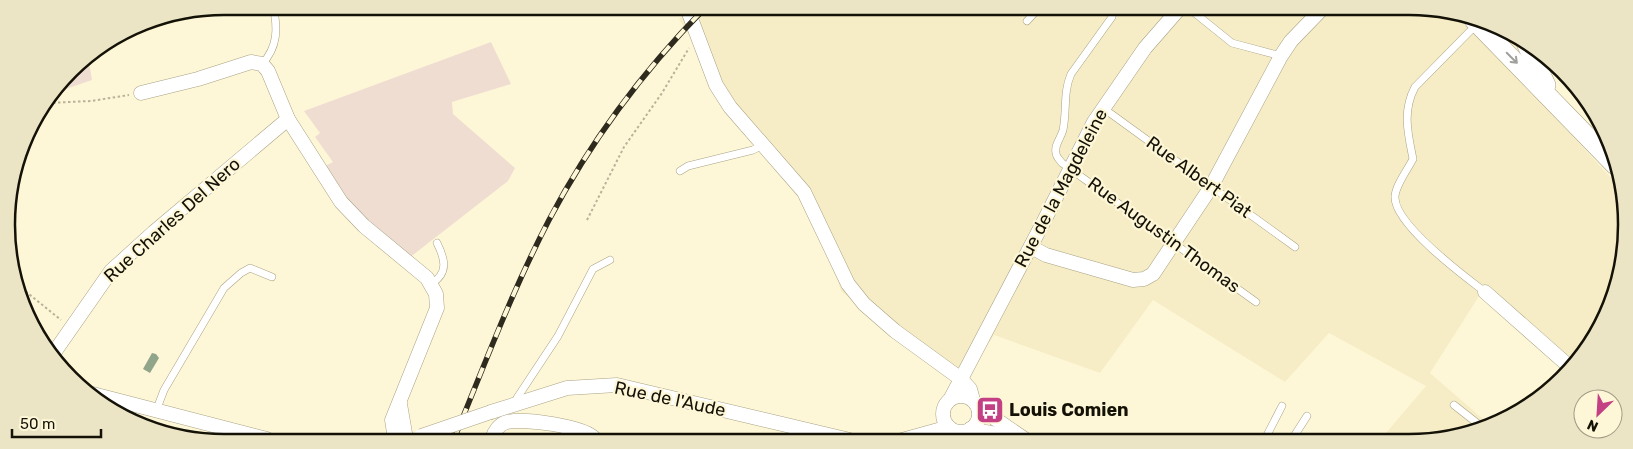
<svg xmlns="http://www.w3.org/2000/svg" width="1633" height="449" viewBox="0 0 1633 449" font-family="Rubik,sans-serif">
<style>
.built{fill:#f6edc6}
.green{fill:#efddd1}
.water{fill:#91a58b}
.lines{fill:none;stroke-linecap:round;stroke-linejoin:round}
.lane-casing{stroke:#a8a284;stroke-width:8}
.street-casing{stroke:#a8a284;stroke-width:15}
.secondary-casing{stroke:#a8a284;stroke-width:20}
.path{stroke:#b8b299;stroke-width:2;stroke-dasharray:2.5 2.5;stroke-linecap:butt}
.lane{stroke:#fff;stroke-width:7}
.street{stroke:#fff;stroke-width:14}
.secondary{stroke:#fff;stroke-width:19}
.rail-casing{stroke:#2e2b1e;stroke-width:5.5}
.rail{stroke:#fef7d7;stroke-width:4;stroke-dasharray:11;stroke-linecap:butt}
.street-bridge-casing{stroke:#a8a284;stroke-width:15;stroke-linecap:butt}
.street-bridge{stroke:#fff;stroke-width:14}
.oneway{stroke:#a1a09c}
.labels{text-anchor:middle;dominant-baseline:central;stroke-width:4.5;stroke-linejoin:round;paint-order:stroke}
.street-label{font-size:18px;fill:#141207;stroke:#fef7d7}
.poi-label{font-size:18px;font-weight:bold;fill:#141207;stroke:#fef7d7;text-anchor:start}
.rim{fill:none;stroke:#141207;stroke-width:2.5}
</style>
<rect width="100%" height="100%" fill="#fef7d7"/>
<polygon class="built" points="690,8 1451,10 1530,43 1520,79 1623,191 1623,267 1604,321 1569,370 1483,290 1430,373 1490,425 1437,441 1393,441 1385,434 1426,386 1329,333 1285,382 1153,300 1100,373 994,335 960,387 841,291 811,193 736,113 679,19"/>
<g class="green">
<polygon points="491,42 511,84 452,102 453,114 515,168 508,181 409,258 365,225 323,167 333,162 315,137 320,133 304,111"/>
<polygon points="88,56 92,80 57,92 80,61"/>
<polygon points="118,415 219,439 182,439"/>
</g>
<polygon class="water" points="152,353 156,354 159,358 150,373 143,369"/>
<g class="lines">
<g class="lane-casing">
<g id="lane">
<path d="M1113 9 1112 17 1071 74C1063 92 1067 111 1063 130 1061 138 1054 145 1056 153 1056 157 1060 160 1062 163L1256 302"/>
<polyline points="1191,10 1232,43 1281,56"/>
<polyline points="1027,21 1038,9"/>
<path d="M1477 24 1415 87C1402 111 1408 134 1413 159 1408 169 1395 186 1395 197 1394 224 1464 276 1485 292"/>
<path d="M262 64C278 47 278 28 273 6"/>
<polyline points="1103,108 1295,247"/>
<polyline points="680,171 688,166 753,150 763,145"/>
<path d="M431 284C449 273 445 259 437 243"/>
<polyline points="518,404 517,398 558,336 593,269 610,260"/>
<polyline points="1454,405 1482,427"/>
<polyline points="156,411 164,390 224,288 241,273 250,268 272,277"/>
<polyline points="1264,441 1282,406"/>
<polyline points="1291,441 1307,416"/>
</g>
</g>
<g class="street-casing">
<g id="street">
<polyline points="687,8 716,85 730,107 804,192 848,284 864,304 895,331 961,379 970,389 973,400"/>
<polyline points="141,93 198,79 251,62 262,64 268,71 288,119 341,202 364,226 427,278 436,294 437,308 392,420 395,439"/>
<polyline points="1031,247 1046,255 1133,280 1144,279 1153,274 1211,187 1281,56 1291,41 1321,10"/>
<polyline points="1485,292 1571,368"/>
<polyline points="51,357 111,271 154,232 288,119"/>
<polyline points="93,394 267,439"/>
<circle cx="961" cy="414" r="18"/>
<polyline points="951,398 1044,221 1094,122 1145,48 1179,9"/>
<polyline points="400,404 406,439"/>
<polyline points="978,407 1026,440"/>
<polyline points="491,412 567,388 617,385 850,440"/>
<polyline points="970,429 1018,438"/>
<path d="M492 439C494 432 499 424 507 422 523 418 585 426 595 439"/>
<polyline points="902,440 949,427"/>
</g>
</g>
<g class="secondary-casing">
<g id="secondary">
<polyline points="1474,20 1615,165"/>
<polyline points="1525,41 1546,85"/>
</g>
</g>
<g class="path">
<polyline points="48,103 91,101 129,95"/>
<polyline points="587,220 624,147 662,93 689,48"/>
<polyline points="14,282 61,320"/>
<polyline points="157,423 158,429"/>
</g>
<use href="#lane" class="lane"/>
<use href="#street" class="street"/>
<use href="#secondary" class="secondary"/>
<g class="rail-casing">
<path id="rail" d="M454 439C484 366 512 291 549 220 590 142 643 71 705 8"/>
</g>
<use href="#rail" class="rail"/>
<g class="street-bridge-casing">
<polyline id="street-bridge" points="421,436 491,412"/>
</g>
<use href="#street-bridge" class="street-bridge"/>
</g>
<defs><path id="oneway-shaft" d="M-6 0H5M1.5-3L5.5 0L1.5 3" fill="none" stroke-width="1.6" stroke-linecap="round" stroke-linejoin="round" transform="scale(1.25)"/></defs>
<use class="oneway" href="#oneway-shaft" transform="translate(1512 58) rotate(45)"/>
<defs>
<g id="bus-square" transform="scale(1.4375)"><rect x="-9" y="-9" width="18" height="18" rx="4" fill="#c44084" stroke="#fef7d7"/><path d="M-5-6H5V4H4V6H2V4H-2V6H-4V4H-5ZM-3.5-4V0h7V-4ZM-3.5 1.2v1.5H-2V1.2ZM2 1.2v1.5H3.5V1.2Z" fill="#fff"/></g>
</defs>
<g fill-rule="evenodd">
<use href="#bus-square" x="990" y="410"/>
</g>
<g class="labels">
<g class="street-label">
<text transform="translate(1199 177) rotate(36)">Rue Albert Piat</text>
<text transform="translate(1061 188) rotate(-62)">Rue de la Magdeleine</text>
<text transform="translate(172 220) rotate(-42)">Rue Charles Del Nero</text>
<text transform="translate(1164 235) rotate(36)">Rue Augustin Thomas</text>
<text transform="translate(670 399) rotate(12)">Rue de l'Aude</text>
</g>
<g class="poi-label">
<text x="1009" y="410">Louis Comien</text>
</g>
</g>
<path d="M0 0H1633V449H0ZM224 15H1409A209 209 0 0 1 1618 224V225A209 209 0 0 1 1409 434H224A209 209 0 0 1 15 225V224A209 209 0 0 1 224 15Z" fill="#ebe5c6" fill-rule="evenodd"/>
<path class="rim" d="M224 15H1409A209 209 0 0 1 1618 224V225A209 209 0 0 1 1409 434H224A209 209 0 0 1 15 225V224A209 209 0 0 1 224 15Z"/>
<g transform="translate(1598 414) rotate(205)"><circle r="24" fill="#fef7d7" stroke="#a09b84"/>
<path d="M0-4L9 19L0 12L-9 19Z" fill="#c44084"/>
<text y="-8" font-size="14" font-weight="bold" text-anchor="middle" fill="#141207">N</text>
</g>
<path d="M12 429v8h89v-8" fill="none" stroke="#141207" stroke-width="2.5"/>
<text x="20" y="429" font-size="15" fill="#141207" stroke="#fef7d7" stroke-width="4" paint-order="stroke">50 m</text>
</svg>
